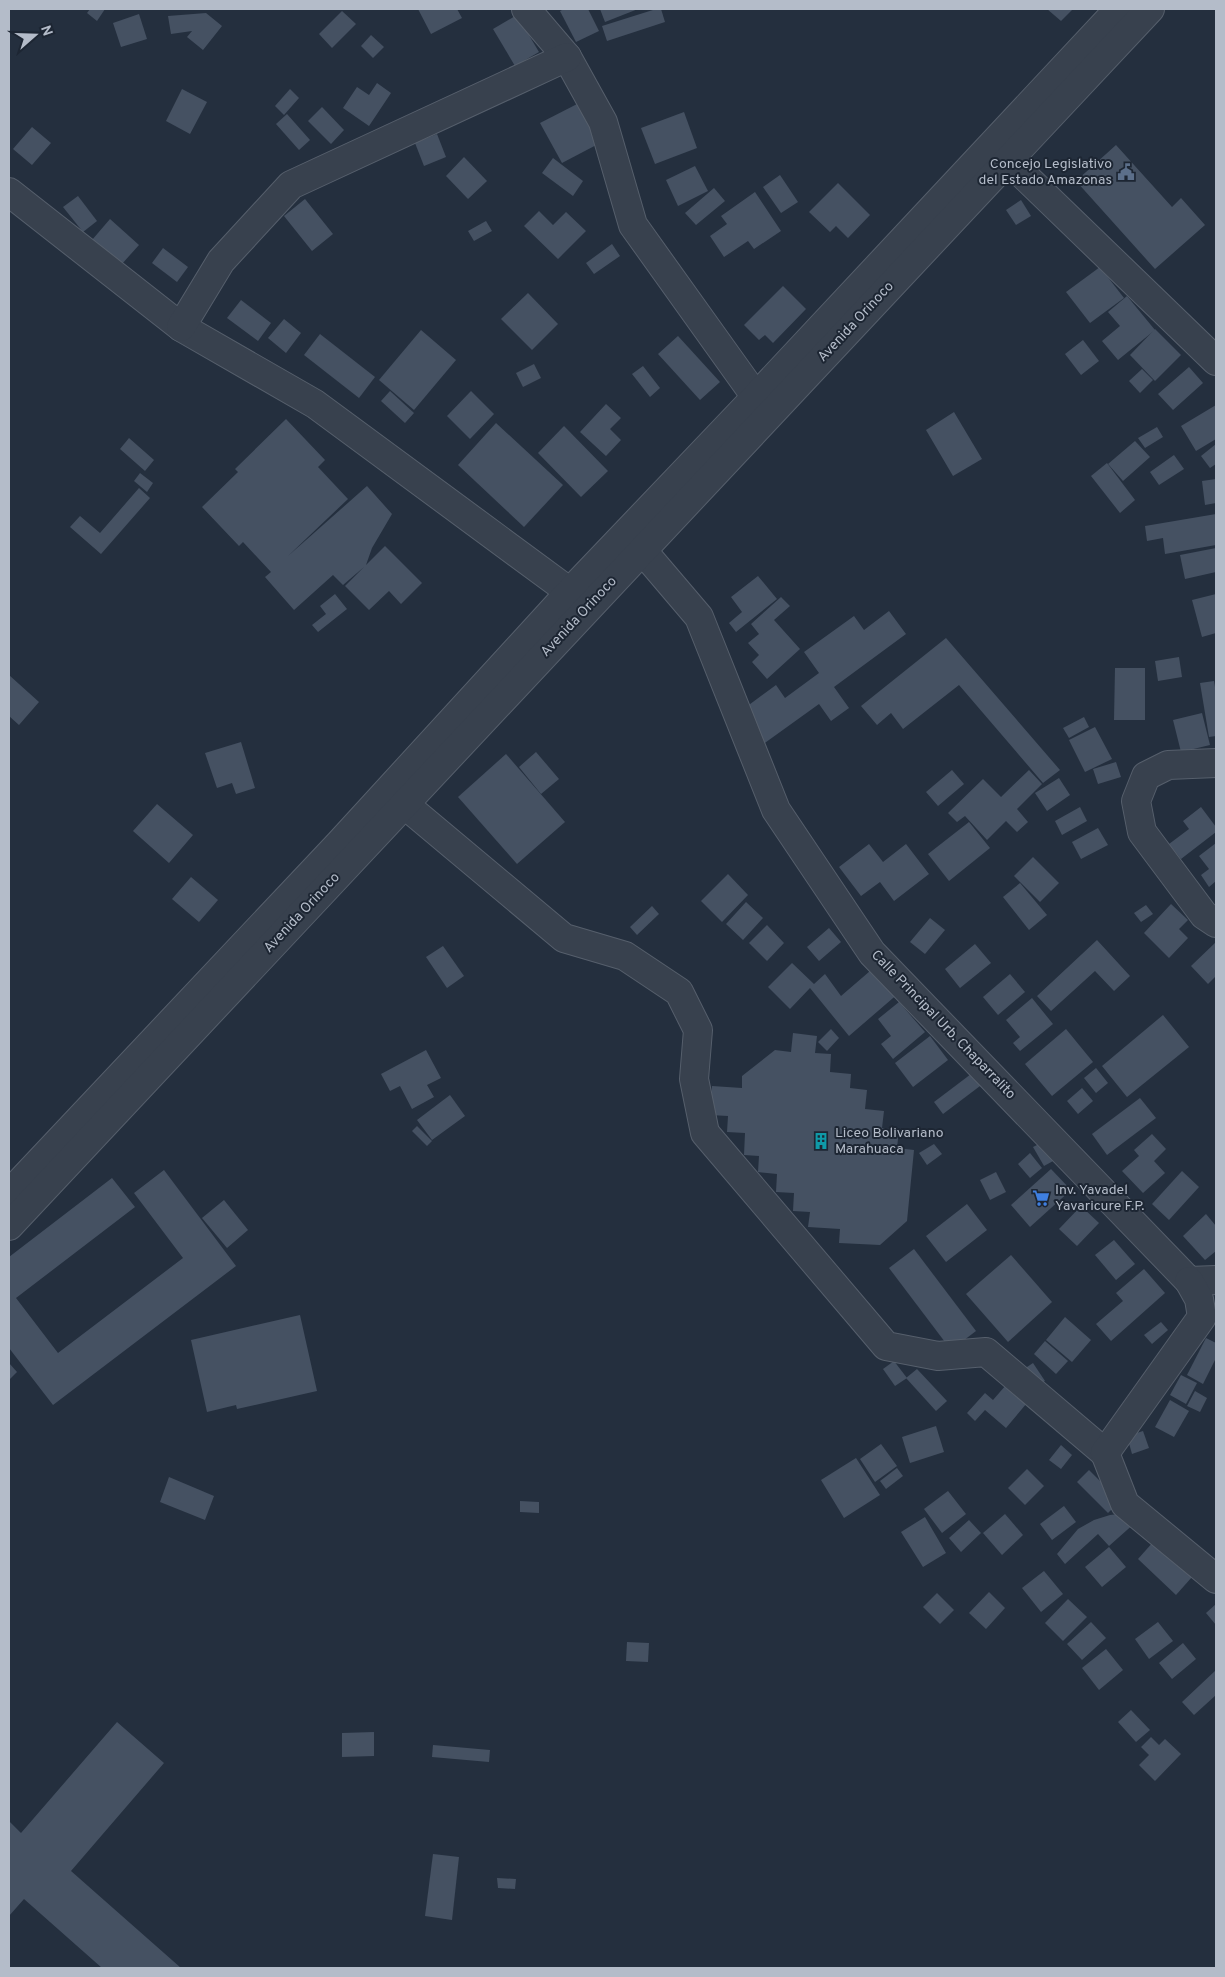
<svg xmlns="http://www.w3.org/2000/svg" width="1225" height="1977" viewBox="0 0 1225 1977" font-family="Overpass,sans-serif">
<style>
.building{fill:#455162}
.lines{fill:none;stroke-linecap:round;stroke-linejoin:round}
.minor-casing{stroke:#565f6c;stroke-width:30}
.minor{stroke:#38414e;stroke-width:28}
.labels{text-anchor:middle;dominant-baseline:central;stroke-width:4;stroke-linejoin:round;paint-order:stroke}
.poi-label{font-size:14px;fill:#b4bcc9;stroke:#1d2633;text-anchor:start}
.street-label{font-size:14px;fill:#b4bcc9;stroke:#1d2633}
</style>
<rect width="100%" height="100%" fill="#242f3e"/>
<g class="building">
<polygon points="90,9 105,9 97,21 87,13"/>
<polygon points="418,9 457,9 462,18 431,34"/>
<polygon points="564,9 588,9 599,31 576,42 560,11"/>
<polygon points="600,9 638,9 605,22"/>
<polygon points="656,9 661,9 665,22 607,41 602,26"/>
<polygon points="1047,9 1073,9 1061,21"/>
<polygon points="342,11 356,24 332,48 319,34"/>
<polygon points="206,13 222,26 203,50 187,37 192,31 171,34 168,16"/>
<polygon points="139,14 147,39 121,47 113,23"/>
<polygon points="517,15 539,52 515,66 493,29"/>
<polygon points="371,35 384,47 373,58 361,46"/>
<polygon points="377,83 391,93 369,126 343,108 357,87 369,95"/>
<polygon points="182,89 207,102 190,134 166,121"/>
<polygon points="290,89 299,98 284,115 275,106"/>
<polygon points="581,102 602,142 562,163 540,123"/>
<polygon points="322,107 344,130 331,144 308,121"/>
<polygon points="684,112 697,148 655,164 641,128"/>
<polygon points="287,114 310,140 299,150 276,124"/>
<polygon points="32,127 51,143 32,165 13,149"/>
<polygon points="437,134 446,157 424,166 415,143"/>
<polygon points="1116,145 1172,207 1181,198 1205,225 1155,269 1076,181"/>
<polygon points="464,157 487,181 468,199 446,176"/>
<polygon points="553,158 583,181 573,196 542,173"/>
<polygon points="695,166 708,191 678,206 666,180"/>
<polygon points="780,175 798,202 781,213 763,187"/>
<polygon points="838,183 870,215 848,238 836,226 830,232 809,212"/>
<polygon points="714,188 725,201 696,225 685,213"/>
<polygon points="755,192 781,231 754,249 748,241 724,257 710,236 727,224 721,216"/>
<polygon points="78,196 97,221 83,232 63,207"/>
<polygon points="305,199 333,234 312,251 284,216"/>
<polygon points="1021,200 1031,216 1016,225 1006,210"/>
<polygon points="539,211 553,225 566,212 586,231 558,259 524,226"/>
<polygon points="110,219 139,245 121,265 92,240"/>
<polygon points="486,221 492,231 474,241 468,231"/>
<polygon points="612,244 620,256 594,274 586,263"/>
<polygon points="163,248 188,267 177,282 152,263"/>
<polygon points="1100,267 1124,298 1090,323 1066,292"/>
<polygon points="783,286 806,309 773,343 765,335 759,340 744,325"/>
<polygon points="528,293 558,324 532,350 501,319"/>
<polygon points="1127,296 1155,330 1118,360 1102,341 1120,326 1108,312"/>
<polygon points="241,300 271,323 258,341 227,318"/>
<polygon points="284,319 301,333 286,353 268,338"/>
<polygon points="1155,329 1181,355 1155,381 1130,355"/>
<polygon points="421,330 456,360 414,410 379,380"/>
<polygon points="320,334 375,377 359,398 304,355"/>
<polygon points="678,336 720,382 700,400 658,354"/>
<polygon points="1083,340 1099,361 1081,375 1065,354"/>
<polygon points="534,364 541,378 523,387 516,373"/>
<polygon points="643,366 660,388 650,397 632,374"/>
<polygon points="1189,367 1203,383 1173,410 1158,394"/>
<polygon points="1142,369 1153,380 1140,393 1129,381"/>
<polygon points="390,391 414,413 405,423 381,401"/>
<polygon points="471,391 494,414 470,439 447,416"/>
<polygon points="606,404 621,418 610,429 621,440 606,456 580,432"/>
<polygon points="1216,405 1216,439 1196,451 1181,426"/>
<polygon points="954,412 982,459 953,476 926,430"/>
<polygon points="286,419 325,460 318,467 348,499 288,556 367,486 392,514 372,548 366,565 385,546 422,583 401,604 389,591 369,610 345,586 364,567 343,585 333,575 294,610 265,577 271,572 243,542 239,546 202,507 238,472 235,469"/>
<polygon points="496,423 563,485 524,527 458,465"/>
<polygon points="564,426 608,471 581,497 538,453"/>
<polygon points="1157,427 1163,437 1145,448 1138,438"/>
<polygon points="129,438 154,460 145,471 120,449"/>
<polygon points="1135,441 1150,457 1123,481 1108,464"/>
<polygon points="1216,444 1216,464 1210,468 1201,456"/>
<polygon points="1174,455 1184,469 1159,485 1150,472"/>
<polygon points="1107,463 1135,500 1120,513 1091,476"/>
<polygon points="140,473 153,483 147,492 134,481"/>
<polygon points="1216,479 1216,503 1205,505 1202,481"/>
<polygon points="139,488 150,498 101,554 70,527 80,516 100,533"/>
<polygon points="1216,514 1216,545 1165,554 1163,538 1147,541 1145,526"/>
<polygon points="1216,548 1216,572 1185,579 1180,555"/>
<polygon points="758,576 777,599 736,632 729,623 742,612 731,597"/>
<polygon points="335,594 347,609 318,632 312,625 326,614 320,606"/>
<polygon points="1216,594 1216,633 1202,637 1192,600"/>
<polygon points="781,597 790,606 774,620 800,649 767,679 752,662 759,655 748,643 759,634 751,624"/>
<polygon points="889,611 906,634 834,687 849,708 831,721 819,704 762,745 738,713 776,685 785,698 819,673 804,652 854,616 864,630"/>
<polygon points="946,638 1060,770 1043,783 959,685 903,729 891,713 877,725 861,706"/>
<polygon points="1179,657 1182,677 1158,681 1155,661"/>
<polygon points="1115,668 1145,668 1145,720 1114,720"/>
<polygon points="9,675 39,702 19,725 9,716"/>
<polygon points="1214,681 1216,693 1216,736 1209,737 1200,683"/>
<polygon points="1202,713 1210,745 1181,752 1173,720"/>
<polygon points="1084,717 1089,727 1069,738 1063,728"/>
<polygon points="1095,727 1112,759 1085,772 1069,740"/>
<polygon points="241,742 255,788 236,794 232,783 217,788 205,753"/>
<polygon points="536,752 559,779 541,794 519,767"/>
<polygon points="506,754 565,822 517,864 458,797"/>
<polygon points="1116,762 1121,777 1098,784 1093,769"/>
<polygon points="952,770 964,784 938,806 926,792"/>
<polygon points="1029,770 1042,784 1017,809 1028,822 1017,832 1006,821 987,840 965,816 957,822 948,813 983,779 1001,797"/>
<polygon points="1059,778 1070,795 1047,811 1035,793"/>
<polygon points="157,804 193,835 169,863 133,831"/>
<polygon points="1080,807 1087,821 1062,835 1055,821"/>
<polygon points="1201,807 1216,827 1216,832 1181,859 1169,844 1189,829 1183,821"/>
<polygon points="969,822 990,848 949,881 928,854"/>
<polygon points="1098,828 1108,845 1081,859 1072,842"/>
<polygon points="1216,843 1216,881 1209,887 1201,875 1209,869 1199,856"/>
<polygon points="869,844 883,862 906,844 929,874 894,901 880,882 861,896 839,867"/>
<polygon points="1033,857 1059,883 1040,902 1014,876"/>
<polygon points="728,874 748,895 722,922 701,901"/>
<polygon points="191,877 218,900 199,922 172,899"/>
<polygon points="1020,883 1047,915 1029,930 1003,897"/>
<polygon points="746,902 763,918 743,940 726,924"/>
<polygon points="1171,904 1188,920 1179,929 1188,938 1169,958 1144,933"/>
<polygon points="1146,905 1153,914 1141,922 1134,913"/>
<polygon points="652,906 659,914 637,935 630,927"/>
<polygon points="930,918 945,930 925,954 910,942"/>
<polygon points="767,925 784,943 767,961 749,943"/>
<polygon points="829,928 841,942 819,961 807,947"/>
<polygon points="1097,940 1130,976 1114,991 1095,971 1051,1011 1037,996"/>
<polygon points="1216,942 1216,976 1208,984 1191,966"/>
<polygon points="975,944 991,963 960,988 945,969"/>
<polygon points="443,946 464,976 447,988 426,957"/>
<polygon points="792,963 814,984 825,974 841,996 877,965 900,992 849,1036 810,988 790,1009 768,987"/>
<polygon points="1010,974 1025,992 998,1015 983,997"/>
<polygon points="1032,998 1053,1024 1020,1051 1013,1043 1020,1037 1006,1020"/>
<polygon points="899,1002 925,1032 893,1059 881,1044 891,1036 878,1019"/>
<polygon points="1163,1015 1189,1047 1127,1097 1102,1066"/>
<polygon points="831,1029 839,1038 827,1051 818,1042"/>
<polygon points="1066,1029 1093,1062 1052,1096 1025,1064"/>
<polygon points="793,1033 817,1036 815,1053 831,1054 830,1072 851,1074 850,1088 867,1090 865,1109 884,1111 882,1128 899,1130 897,1148 914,1150 907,1221 880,1245 839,1243 840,1229 808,1227 810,1212 793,1211 794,1193 776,1192 777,1174 758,1172 759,1156 744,1155 745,1133 727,1132 728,1116 710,1115 712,1086 742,1088 742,1076 775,1050 791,1052"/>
<polygon points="930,1036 948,1060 913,1087 895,1063"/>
<polygon points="426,1050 441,1078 427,1085 434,1097 412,1109 400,1086 390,1091 381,1074"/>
<polygon points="1096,1068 1108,1083 1096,1093 1084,1078"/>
<polygon points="975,1071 984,1083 943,1114 934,1102"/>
<polygon points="1082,1088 1093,1101 1078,1114 1067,1101"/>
<polygon points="450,1095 465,1116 432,1140 417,1120"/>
<polygon points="1140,1098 1156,1118 1107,1155 1092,1134"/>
<polygon points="417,1126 432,1141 427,1146 412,1131"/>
<polygon points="1152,1134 1166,1149 1154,1161 1165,1173 1143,1193 1122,1171 1139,1156 1134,1150"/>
<polygon points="1045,1141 1055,1160 1044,1166 1033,1147"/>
<polygon points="934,1144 942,1154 927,1165 919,1153"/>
<polygon points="1030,1153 1042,1168 1030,1178 1018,1164"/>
<polygon points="1051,1169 1071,1190 1030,1227 1011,1205"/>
<polygon points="164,1170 236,1266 53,1405 9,1348 9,1257 112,1178 135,1207 16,1298 58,1353 183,1258 134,1193"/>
<polygon points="1182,1171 1199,1187 1169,1220 1152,1204"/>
<polygon points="996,1172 1006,1192 990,1200 980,1180"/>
<polygon points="224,1200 248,1230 227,1248 202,1218"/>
<polygon points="967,1204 987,1230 946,1262 926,1236"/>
<polygon points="1081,1206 1099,1223 1077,1246 1059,1229"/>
<polygon points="1206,1214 1216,1226 1216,1251 1205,1260 1183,1236"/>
<polygon points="1114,1240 1135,1264 1116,1280 1095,1255"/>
<polygon points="914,1249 976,1331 951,1350 889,1268"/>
<polygon points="1011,1255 1052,1302 1008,1342 966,1294"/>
<polygon points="1144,1269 1165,1293 1111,1341 1096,1324 1123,1301 1116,1293"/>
<polygon points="300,1315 317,1391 237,1409 236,1405 207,1412 191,1340"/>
<polygon points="1065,1317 1091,1340 1072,1362 1046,1340"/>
<polygon points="1161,1322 1168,1330 1152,1344 1144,1335"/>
<polygon points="1206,1338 1216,1343 1216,1358 1203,1384 1187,1375"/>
<polygon points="1045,1341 1068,1361 1056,1374 1034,1354"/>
<polygon points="894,1361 907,1378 895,1386 883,1369"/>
<polygon points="9,1363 17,1372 9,1380"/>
<polygon points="1033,1363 1045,1381 1033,1388 1021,1371"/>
<polygon points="917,1369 947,1401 936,1411 906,1378"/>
<polygon points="1181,1375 1197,1383 1186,1404 1170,1395"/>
<polygon points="1006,1385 1027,1403 1006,1428 985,1410 975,1421 967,1413 985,1393 993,1400"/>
<polygon points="1195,1391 1207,1398 1200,1412 1187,1406"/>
<polygon points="1170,1400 1189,1411 1174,1437 1155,1427"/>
<polygon points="936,1426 944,1452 910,1463 902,1437"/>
<polygon points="1143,1431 1149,1448 1132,1454 1127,1436"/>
<polygon points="881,1444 897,1466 875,1482 860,1459"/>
<polygon points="1061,1445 1072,1455 1061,1469 1049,1460"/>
<polygon points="856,1458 880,1495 844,1518 821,1480"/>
<polygon points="897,1468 903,1476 886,1489 880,1481"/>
<polygon points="1027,1469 1044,1486 1025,1505 1008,1488"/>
<polygon points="1089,1470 1120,1501 1108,1513 1077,1482"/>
<polygon points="169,1477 214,1496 205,1520 160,1502"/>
<polygon points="948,1491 966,1514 942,1533 924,1509"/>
<polygon points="520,1501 539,1502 539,1513 520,1512"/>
<polygon points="1064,1506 1076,1522 1052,1540 1040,1524"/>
<polygon points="1127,1513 1136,1522 1109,1546 1098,1534 1065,1564 1057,1554 1078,1529 1094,1520 1110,1515"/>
<polygon points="1005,1514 1023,1535 1002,1555 983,1533"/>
<polygon points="925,1517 946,1553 923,1567 901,1532"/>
<polygon points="969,1520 981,1533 961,1552 949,1538"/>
<polygon points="1154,1541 1192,1577 1176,1595 1138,1559"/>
<polygon points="1109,1547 1126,1567 1102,1587 1085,1567"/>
<polygon points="1044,1571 1063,1594 1041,1612 1022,1588"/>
<polygon points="989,1592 1005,1608 986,1629 969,1613"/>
<polygon points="937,1593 954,1610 940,1624 923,1607"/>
<polygon points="1068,1599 1087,1617 1063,1641 1045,1623"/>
<polygon points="1216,1604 1216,1625 1206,1613"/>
<polygon points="1091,1622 1106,1638 1082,1660 1067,1644"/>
<polygon points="1158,1622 1173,1641 1149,1659 1135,1639"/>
<polygon points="627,1642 649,1643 648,1662 626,1661"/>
<polygon points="1183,1643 1196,1659 1172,1679 1159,1663"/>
<polygon points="1106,1649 1123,1670 1099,1690 1082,1668"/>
<polygon points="1216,1670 1216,1695 1194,1715 1182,1702"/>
<polygon points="1131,1710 1150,1730 1136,1742 1118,1722"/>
<polygon points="117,1722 164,1763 71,1871 181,1968 102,1968 24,1899 9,1916 9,1821 21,1833"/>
<polygon points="374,1732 374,1756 342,1757 342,1733"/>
<polygon points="1151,1737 1159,1745 1165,1739 1181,1754 1155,1781 1139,1765 1149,1755 1141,1747"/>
<polygon points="433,1745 490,1750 489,1762 432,1757"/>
<polygon points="433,1854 459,1857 452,1920 425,1916"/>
<polygon points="497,1878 516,1879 515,1889 498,1888"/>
</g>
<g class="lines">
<g class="minor-casing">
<g id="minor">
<polyline points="526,9 567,57 603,122 633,225 756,397"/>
<polyline points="1008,160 1216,361"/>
<polyline points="9,192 181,327 315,404 570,592"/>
<polyline points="181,327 221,261 291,185 567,57"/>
<polyline points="629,538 642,550 699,617 776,810 872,953 1189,1281 1216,1280"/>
<polyline points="1216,763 1168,765 1146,776 1136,801 1142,832 1204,915 1216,923"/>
<polyline points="404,804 564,938 625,956 679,992 698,1030 694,1079 705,1133 886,1346 938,1356 986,1352 1105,1453"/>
<polyline points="9,1194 339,844 570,592 756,397 1119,9"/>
<polyline points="9,1226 1150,9"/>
<polyline points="1189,1281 1199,1299 1202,1317 1105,1453 1125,1504 1216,1579"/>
</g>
</g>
<use href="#minor" class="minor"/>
</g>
<defs>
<g id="civic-bare" transform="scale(1.35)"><path d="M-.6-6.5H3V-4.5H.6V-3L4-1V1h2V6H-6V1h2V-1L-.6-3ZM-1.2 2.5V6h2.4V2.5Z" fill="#5c6f8a" stroke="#1d2633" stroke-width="2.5" paint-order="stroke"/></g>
<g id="building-bare" transform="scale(1.35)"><path d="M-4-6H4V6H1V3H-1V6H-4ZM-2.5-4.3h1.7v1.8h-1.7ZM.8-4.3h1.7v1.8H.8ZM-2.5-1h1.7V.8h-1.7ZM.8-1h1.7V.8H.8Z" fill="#0f9aa8" stroke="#1d2633" stroke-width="2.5" paint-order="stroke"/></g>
<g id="supermarket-bare" transform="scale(1.35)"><path d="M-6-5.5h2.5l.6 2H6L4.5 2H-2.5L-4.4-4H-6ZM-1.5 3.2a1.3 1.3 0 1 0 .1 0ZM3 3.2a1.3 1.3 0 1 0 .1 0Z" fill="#3f7fe0" stroke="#1d2633" stroke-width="2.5" paint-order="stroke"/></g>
</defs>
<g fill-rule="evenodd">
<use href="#civic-bare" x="1126" y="172"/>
<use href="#building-bare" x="821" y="1141"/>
<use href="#supermarket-bare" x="1041" y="1198"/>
</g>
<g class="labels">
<g class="poi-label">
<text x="1112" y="164" text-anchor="end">Concejo Legislativo<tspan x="1112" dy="16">del Estado Amazonas</tspan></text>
<text x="835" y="1133">Liceo Bolivariano<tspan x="835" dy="16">Marahuaca</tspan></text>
<text x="1055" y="1190">Inv. Yavadel<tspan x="1055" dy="16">Yavaricure F.P.</tspan></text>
</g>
<g class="street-label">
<text transform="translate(856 322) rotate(-47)">Avenida Orinoco</text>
<text transform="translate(579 617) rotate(-47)">Avenida Orinoco</text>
<text transform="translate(302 913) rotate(-47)">Avenida Orinoco</text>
<text transform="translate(943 1025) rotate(46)">Calle Principal Urb. Chaparralito</text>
</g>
</g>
<rect width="1225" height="1977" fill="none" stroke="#b4bcc9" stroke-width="20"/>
<g transform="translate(35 35) rotate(70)" stroke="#1d2633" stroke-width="4" paint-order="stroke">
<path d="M0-4L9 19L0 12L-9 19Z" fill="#b4bcc9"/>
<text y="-8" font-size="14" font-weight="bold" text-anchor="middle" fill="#b4bcc9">N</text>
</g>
</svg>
